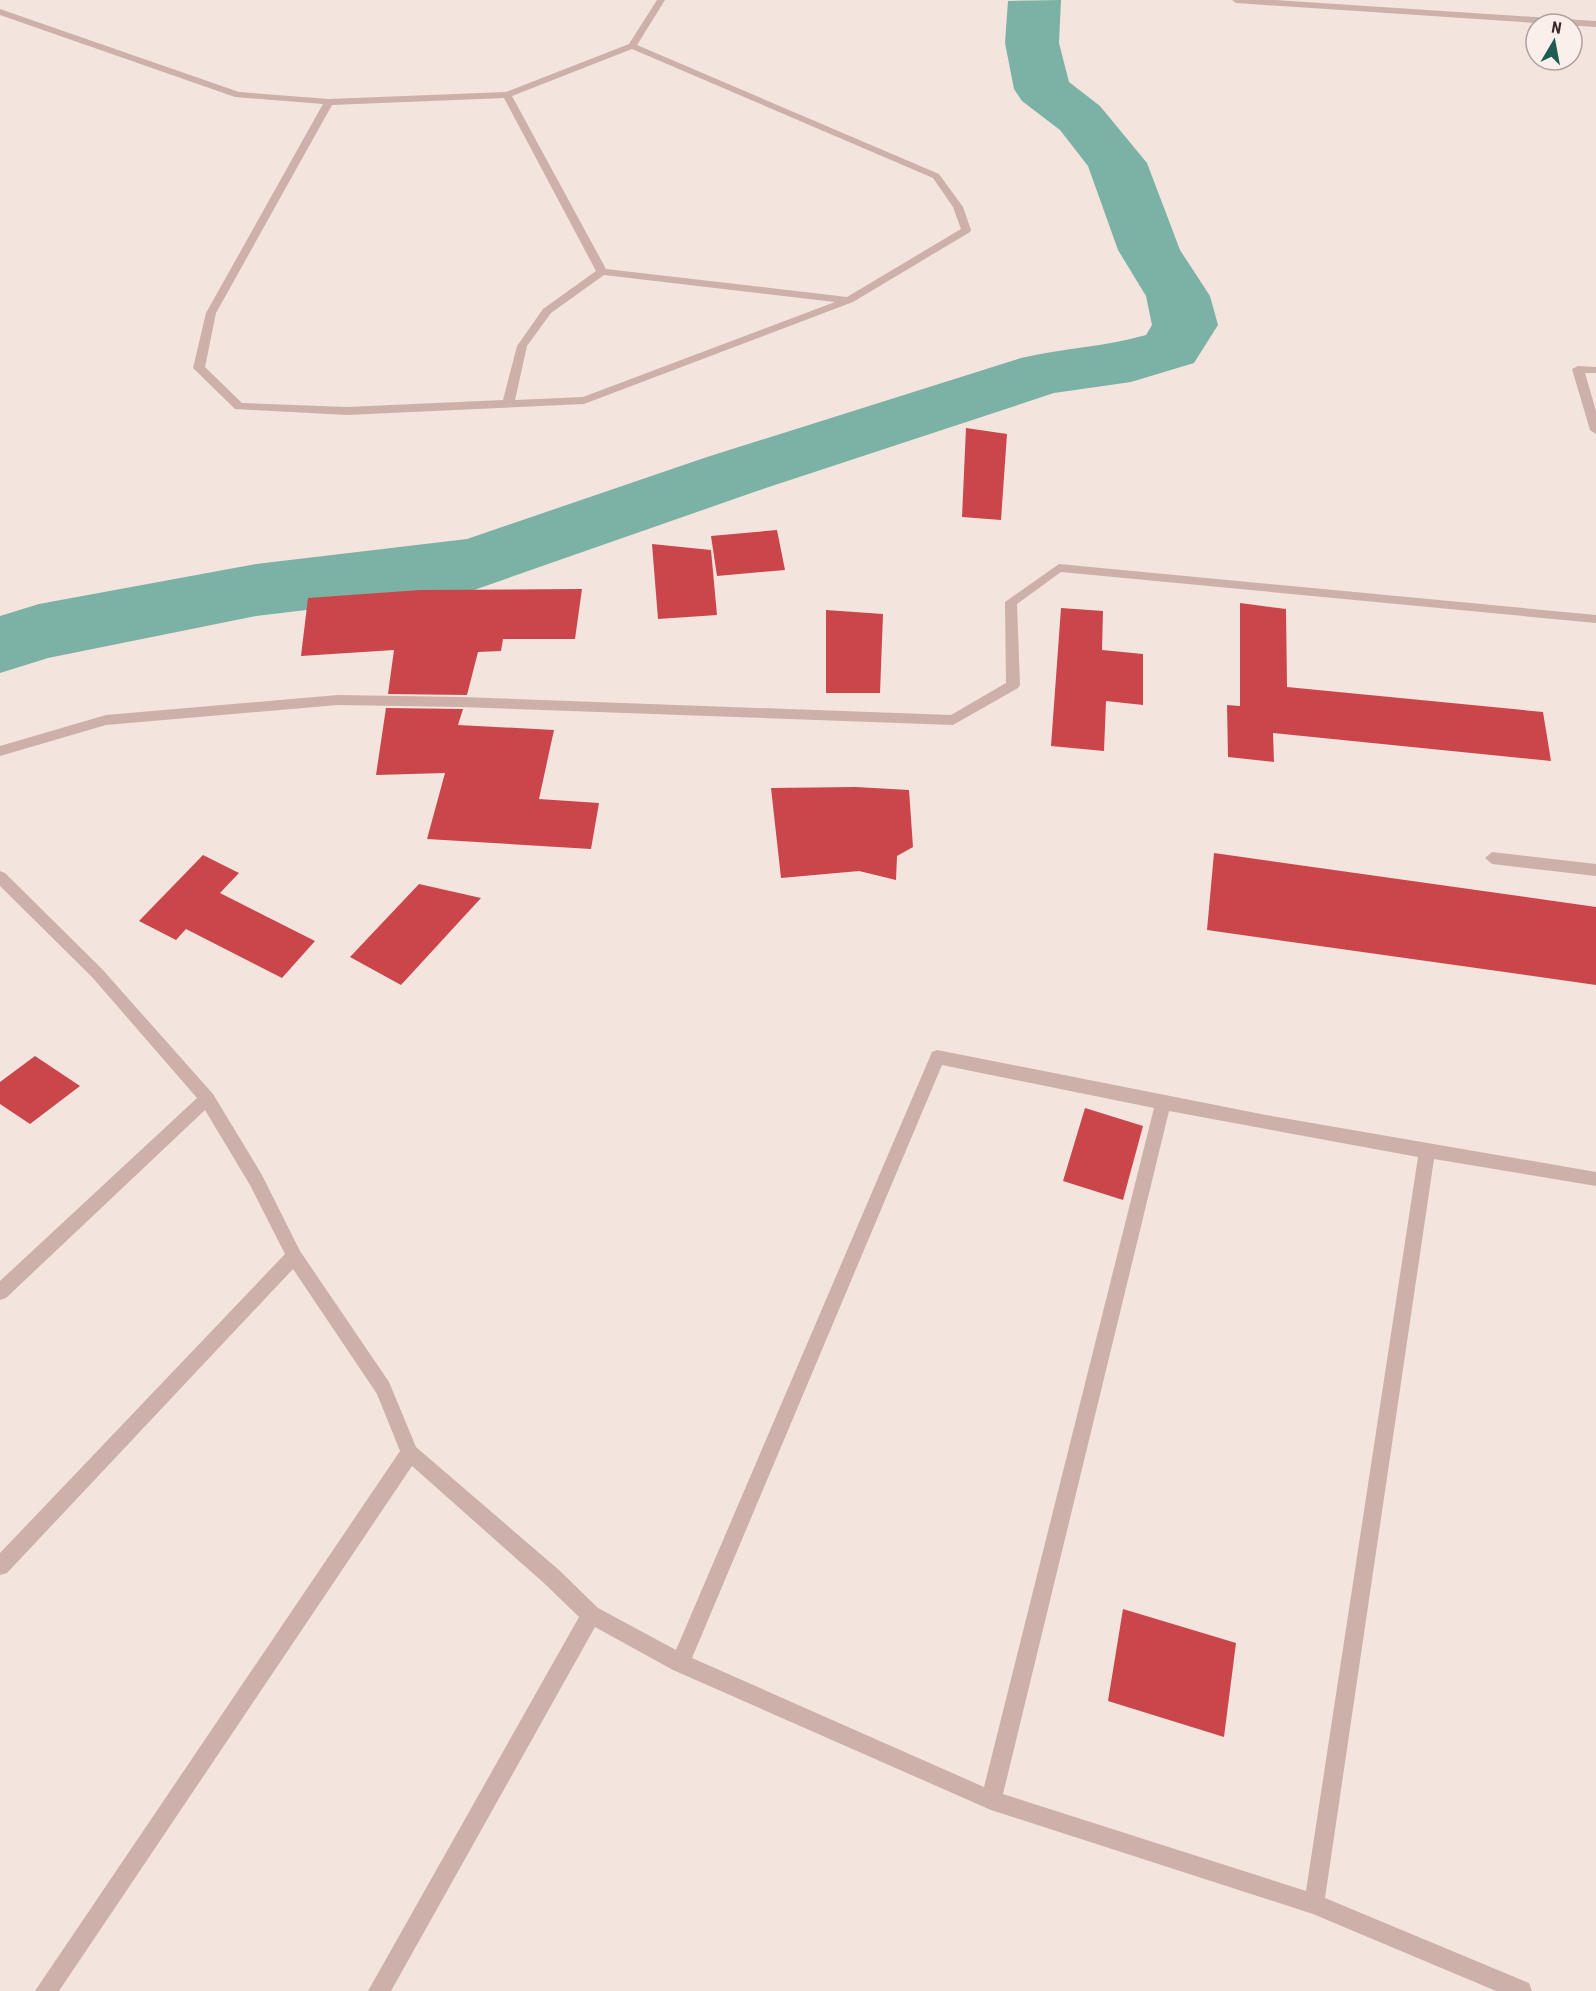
<svg xmlns="http://www.w3.org/2000/svg" width="1596" height="1991" viewBox="0 0 1596 1991" font-family="'Roboto Condensed',sans-serif">
<style>
.lines{fill:none;stroke-linecap:round;stroke-linejoin:round}
.river{fill:#7cb2a5;fill-rule:evenodd}
.building{fill:#ca464b}
.minor{fill:#cdb0a9;fill-rule:evenodd}
</style>
<rect width="100%" height="100%" fill="#f4e4de"/>
<g class="lines">
<path class="river" d="M1061 0 1059 43 1069 82 1100 106 1147 163 1180 250 1210 296 1218 325 1194 363 1131 382 1054 393 757 491 474 590 256 616 48 658 0 673V616L39 604 256 564 467 539 707 457 1021 358C1062 348 1105 347 1146 335L1152 325 1146 296 1118 250 1088 166 1060 130 1022 101 1014 89 1005 43 1008 1Z"/>
</g>
<g class="building">
<polygon points="966,428 1007,434 1001,520 962,517"/>
<polygon points="777,530 785,570 717,576 711,536"/>
<polygon points="652,544 711,550 717,615 658,619"/>
<polygon points="582,589 575,639 503,639 501,651 478,652 467,695 388,694 394,650 301,656 308,598 420,590"/>
<polygon points="1240,603 1286,609 1287,687 1543,712 1551,761 1273,733 1274,762 1228,757 1227,705 1240,706"/>
<polygon points="1061,608 1103,611 1102,650 1143,654 1143,705 1106,701 1104,751 1051,746"/>
<polygon points="826,610 883,614 880,693 826,693"/>
<polygon points="386,708 463,709 458,725 554,730 539,799 599,803 591,849 427,839 445,773 376,775"/>
<polygon points="856,787 909,790 913,847 897,856 896,880 859,871 781,878 771,788"/>
<polygon points="1214,853 1596,907 1596,985 1207,930"/>
<polygon points="203,855 239,873 220,893 315,941 282,978 186,929 176,940 139,921"/>
<polygon points="419,884 481,898 401,985 350,957"/>
<polygon points="35,1056 80,1086 30,1124 0,1104 0,1082"/>
<polygon points="1085,1108 1143,1126 1123,1200 1063,1181"/>
<polygon points="1123,1609 1236,1643 1224,1737 1108,1701"/>
</g>
<g class="lines">
<g class="minor">
<path d="M657 0H665L637 45 939 174 963 207 971 230 970 232 853 302 584 404 347 415 235 409 193 368 206 313 323 104 235 97 0 15V9L239 92 329 99 506 92 629 44ZM632 49 933 178 953 207 961 229 847 297 606 269 512 96ZM504 98 596 271 543 309 517 346 503 400 347 407 242 403 205 367 216 313 332 105ZM604 275 835 302 583 397 515 400 527 346 551 313Z"/>
<polygon points="1232,0 1275,0 1596,21 1596,27 1236,3"/>
<polygon points="1578,366 1596,367 1596,373 1585,373 1596,411 1596,434 1590,430 1572,369"/>
<polygon points="1059,564 1596,615 1596,623 1061,572 1017,604 1020,685 1018,688 953,725 461,707 338,705 106,725 0,756 0,746 106,715 338,695 461,697 951,715 1006,683 1005,602"/>
<polygon points="1492,852 1596,864 1596,876 1492,864 1485,858"/>
<path d="M0 871 5 873 102 969 213 1094 262 1175 300 1251 389 1382 416 1447 559 1570 598 1608 676 1650 932 1052 937 1050 1266 1115 1596 1172V1186L1434 1159 1325 1898 1529 1983 1532 1991H1496L1313 1914 991 1810 673 1670 595 1627 391 1991H368L579 1617 545 1584 412 1466 59 1991H35L400 1451 377 1394 293 1269 7 1573 0 1575V1553L285 1254 250 1185 205 1110 6 1298 0 1300V1281L197 1098 92 977 0 886ZM942 1065 1154 1108 984 1787 692 1658ZM1169 1111 1418 1157 1306 1891 1003 1794Z"/>
</g>
</g>
<g transform="translate(1554 42) rotate(10)"><circle r="28" fill="#fbefeb" stroke="#aea09d" stroke-width="1.5"/>
<path d="M0-4.5L10 22L0 15L-10 22Z" fill="#1d5d50"/>
<text y="-9" font-size="16" font-weight="bold" text-anchor="middle" fill="#3a2a29">N</text>
</g>
</svg>
